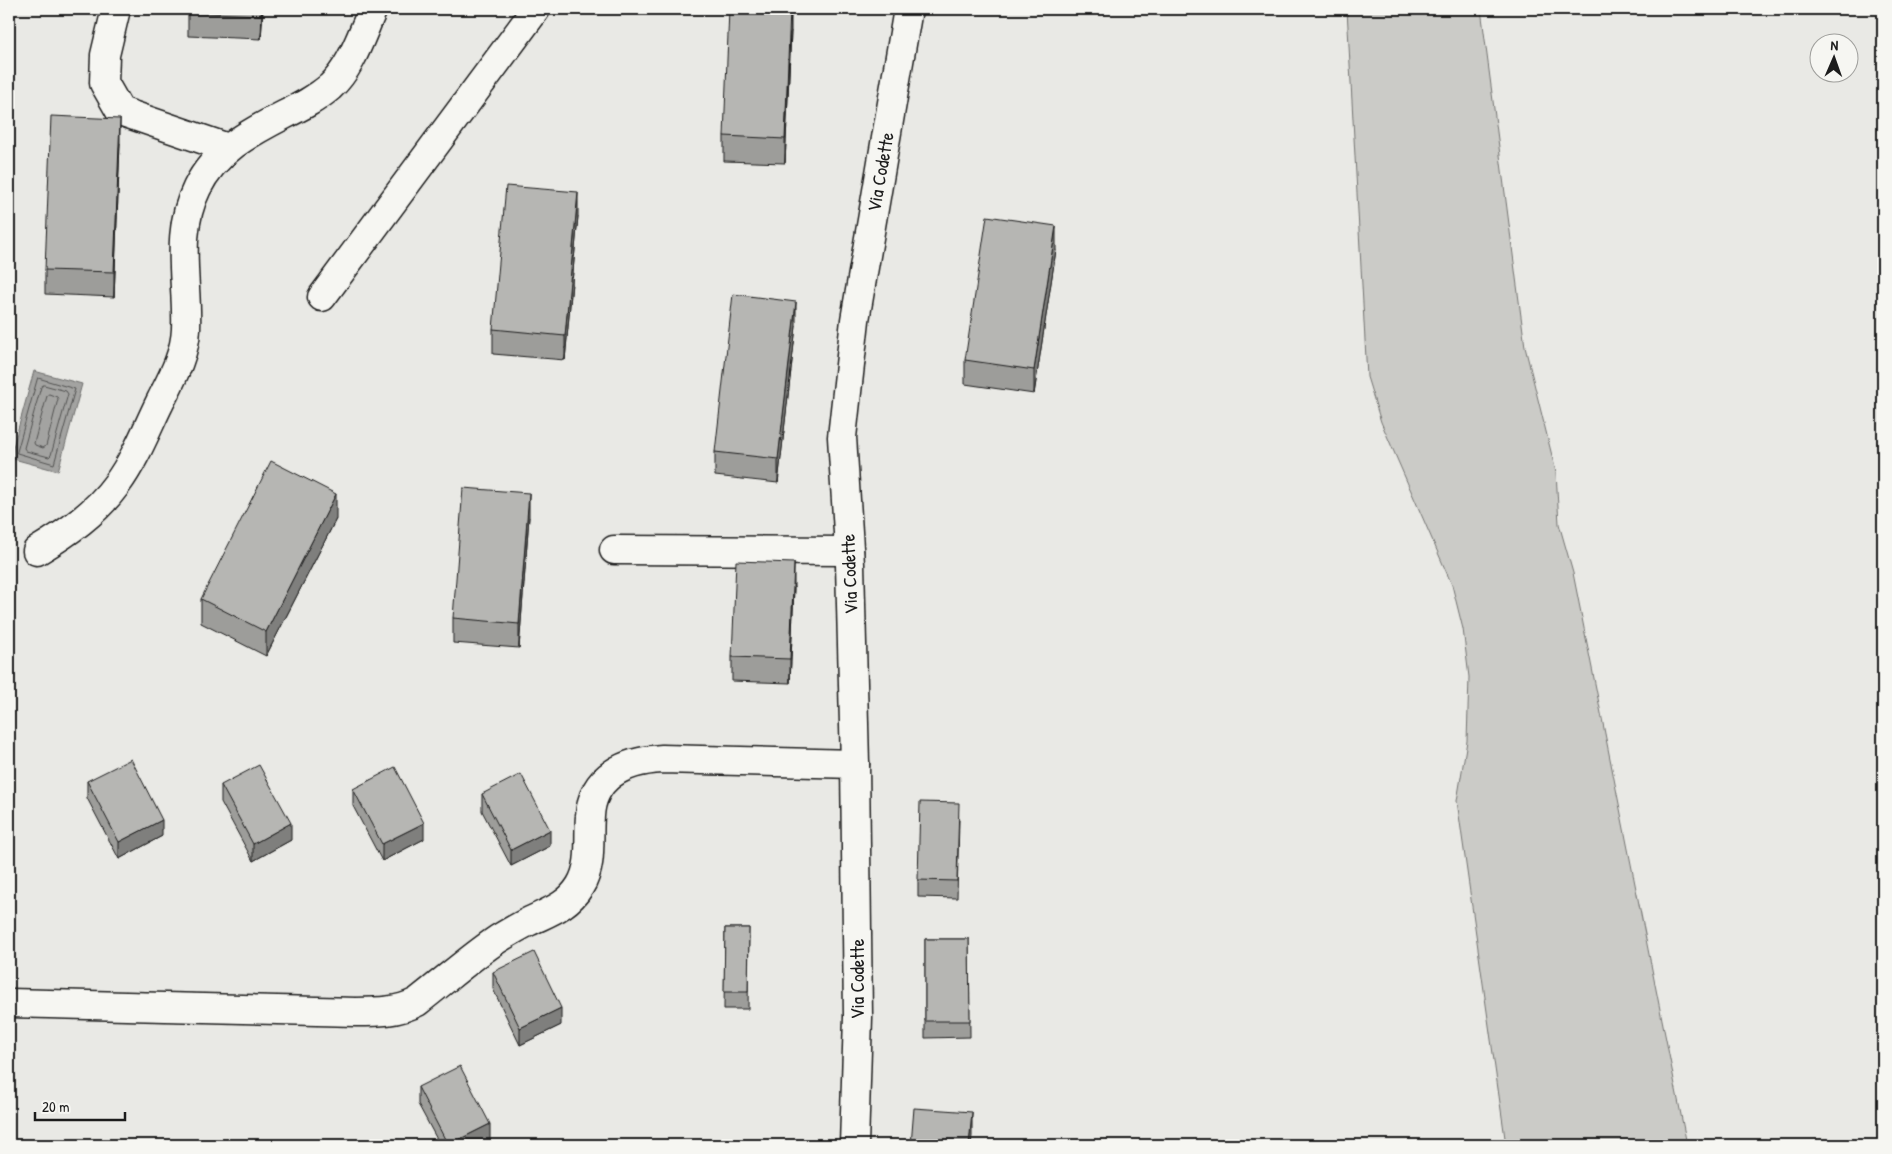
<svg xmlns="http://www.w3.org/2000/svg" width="1892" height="1154" viewBox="0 0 1892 1154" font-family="'Patrick Hand',sans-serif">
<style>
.green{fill:#cbcbc7;stroke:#747472}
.water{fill:#a3a3a1;stroke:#6d6d6c}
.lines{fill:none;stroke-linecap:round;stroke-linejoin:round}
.shore{stroke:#525251;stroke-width:1}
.minor-casing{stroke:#1c1c1c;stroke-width:31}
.minor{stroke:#f6f6f2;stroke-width:28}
.wall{fill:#9d9d9a;stroke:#1c1c1c}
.shaded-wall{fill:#7f7f7d;stroke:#1c1c1c}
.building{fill:#b6b6b3;stroke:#1c1c1c}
.labels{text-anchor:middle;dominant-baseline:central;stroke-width:4;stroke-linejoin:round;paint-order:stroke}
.street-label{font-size:19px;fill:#1c1c1c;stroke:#f6f6f2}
</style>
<rect width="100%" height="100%" fill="#e9e9e5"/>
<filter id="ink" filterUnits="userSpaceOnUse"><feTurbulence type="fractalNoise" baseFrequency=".02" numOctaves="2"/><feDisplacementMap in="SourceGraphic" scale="10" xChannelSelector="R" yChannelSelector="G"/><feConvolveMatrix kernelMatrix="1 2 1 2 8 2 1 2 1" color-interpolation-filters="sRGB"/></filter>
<g filter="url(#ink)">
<polygon class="green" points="1347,9 1481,9 1525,347 1556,472 1559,524 1573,573 1687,1145 1506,1145 1457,801 1467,741 1469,677 1463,629 1452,585 1381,422 1367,377"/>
<polygon class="water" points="34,371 82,384 58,471 10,458"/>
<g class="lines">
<g class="shore">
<polygon points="38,378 75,389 54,464 17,453"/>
<polygon points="44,385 66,391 68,394 51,455 49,457 26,451 24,448 41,387"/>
<polygon points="49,394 57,397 58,399 46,446 43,448 35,445 34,443 47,396"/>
</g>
<g class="minor-casing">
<g id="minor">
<polyline points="116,9 105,55 104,83 120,111 228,148"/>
<polyline points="322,297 536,9"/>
<polyline points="614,550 849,551"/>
<path d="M37 551C67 533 96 513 117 484 136 458 147 428 161 400 172 378 185 355 186 329 188 281 174 234 197 188 215 151 249 133 284 115 300 107 316 99 330 87 352 67 361 35 373 9"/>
<path d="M10 1003 356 1012C377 1012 398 1012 417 1002 444 981 470 958 498 939 508 933 518 927 528 922 548 912 567 907 580 886 593 865 588 839 590 816 592 775 627 761 662 759L855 764"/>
<polyline points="854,1145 858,1017 855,764 850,564 842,437 855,320 908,9"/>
</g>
</g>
<use href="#minor" class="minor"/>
</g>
<g class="wall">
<polygon points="188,9 263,9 261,39 188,36"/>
<polygon points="791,31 785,163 724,161 724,136"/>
<polygon points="120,143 114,297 45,294 45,270"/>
<polygon points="578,216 565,360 493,354 493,329"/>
<polygon points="1056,250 1034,394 965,384 965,360"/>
<polygon points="796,326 778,483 715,476 715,452"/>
<polygon points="529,517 519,648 453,643 453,618"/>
<polygon points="336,519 266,656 201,623 201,599"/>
<polygon points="794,587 790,683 732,681 732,657"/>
<polygon points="87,781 162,836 119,859 87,798"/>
<polygon points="221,785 291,840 253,861 221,802"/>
<polygon points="353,789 424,839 382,861 353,806"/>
<polygon points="482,794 550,846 511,866 482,811"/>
<polygon points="959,820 957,898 918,897 918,880"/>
<polygon points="725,928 749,928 748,1009 724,1009"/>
<polygon points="925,939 969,939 970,1037 925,1038"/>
<polygon points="493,972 561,1025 520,1045 493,989"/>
<polygon points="418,1087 490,1141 481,1145 440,1145 418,1104"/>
</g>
<g class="shaded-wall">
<polygon points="262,9 263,9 261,39"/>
<polygon points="791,9 791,31 785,163 785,139"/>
<polygon points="120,119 120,143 114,297 114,272"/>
<polygon points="578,192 578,216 565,360 565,336"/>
<polygon points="1056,226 1056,250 1034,394 1034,370"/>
<polygon points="796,302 796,326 778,483 778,459"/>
<polygon points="529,493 529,517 519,648 519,624"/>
<polygon points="336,494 336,519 266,656 266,632"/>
<polygon points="794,563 794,587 790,683 790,659"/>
<polygon points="162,820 162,836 119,859 119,842"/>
<polygon points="291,823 291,840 253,861 253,844"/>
<polygon points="424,823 424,839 382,861 382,844"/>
<polygon points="550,830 550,846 511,866 511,850"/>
<polygon points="561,1008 561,1025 520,1045 520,1028"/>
<polygon points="972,1112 972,1136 971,1145 969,1145"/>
<polygon points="490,1124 490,1141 481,1145 448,1145"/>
</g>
<g class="building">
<polygon points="188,9 262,9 261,15 188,12"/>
<polygon points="729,9 790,9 785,139 724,136"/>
<polygon points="51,116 120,119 114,272 45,270"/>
<polygon points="506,186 578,192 565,336 493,329"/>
<polygon points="987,216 1056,226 1034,370 965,360"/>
<polygon points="733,294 796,302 778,459 715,452"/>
<polygon points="271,461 336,494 266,632 201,599"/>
<polygon points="463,488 529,493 519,624 453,618"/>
<polygon points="736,561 794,563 790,659 732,657"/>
<polygon points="131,759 162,820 119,842 87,781"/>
<polygon points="259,765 291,823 253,844 221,785"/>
<polygon points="395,767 424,823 382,844 353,789"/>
<polygon points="521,774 550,830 511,850 482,794"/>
<polygon points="920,802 959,803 957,881 918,880"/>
<polygon points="725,928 749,928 748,992 724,992"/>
<polygon points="925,939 969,939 970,1021 925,1021"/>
<polygon points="534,952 561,1008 520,1028 493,972"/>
<polygon points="460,1066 490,1124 448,1145 418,1087"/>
<polygon points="914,1108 972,1112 969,1145 911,1145"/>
</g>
</g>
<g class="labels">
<g class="street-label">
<text transform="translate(880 172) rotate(-80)">Via Codette</text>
<text transform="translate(849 574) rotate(-92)">Via Codette</text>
<text transform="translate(857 979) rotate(-90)">Via Codette</text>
</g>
</g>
<rect width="1892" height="1154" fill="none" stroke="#f6f6f2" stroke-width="30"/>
<rect x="15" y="15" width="1862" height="1124" fill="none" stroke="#1c1c1c" stroke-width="2" filter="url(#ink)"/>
<g transform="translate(1834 58) rotate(2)"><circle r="24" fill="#f6f6f2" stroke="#9f9f9c"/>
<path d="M0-4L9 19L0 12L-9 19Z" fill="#1c1c1c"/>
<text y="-8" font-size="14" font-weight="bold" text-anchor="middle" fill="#1c1c1c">N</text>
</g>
<path d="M35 1112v8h90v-8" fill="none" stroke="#1c1c1c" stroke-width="2.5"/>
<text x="42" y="1112" font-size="15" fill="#1c1c1c" stroke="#f6f6f2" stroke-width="4" paint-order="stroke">20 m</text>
</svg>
